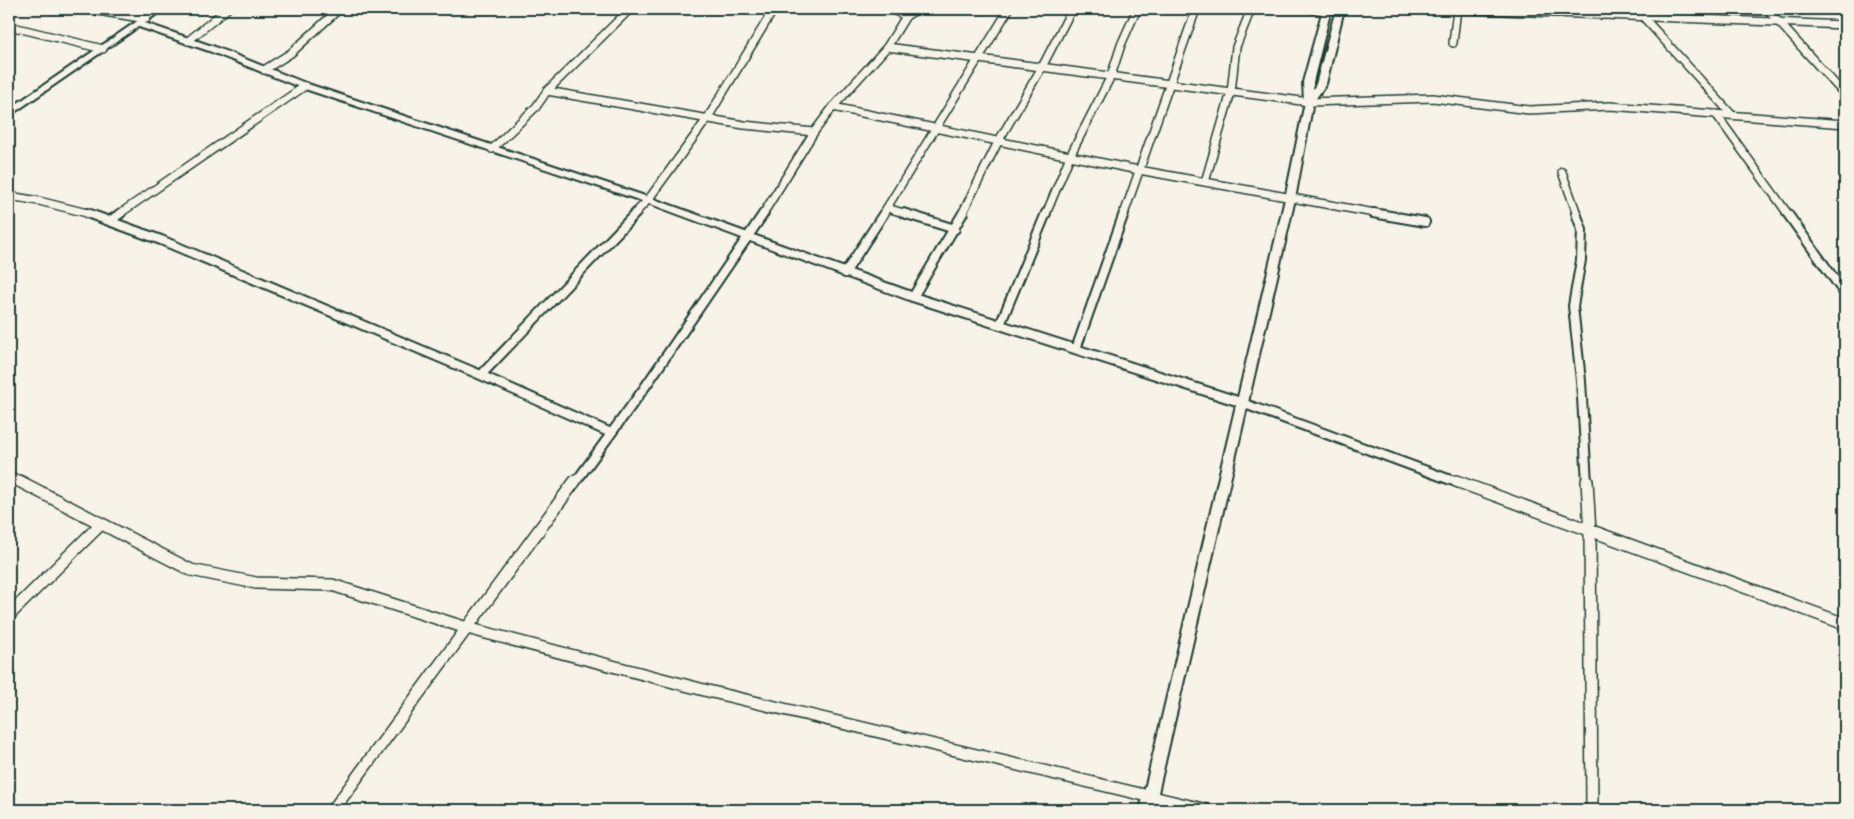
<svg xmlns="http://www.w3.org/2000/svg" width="1854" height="819" viewBox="0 0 1854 819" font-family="'Architects Daughter',sans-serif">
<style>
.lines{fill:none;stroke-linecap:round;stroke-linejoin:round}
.minor-far2-casing{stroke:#1f3d34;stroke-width:10}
.minor-far1-casing{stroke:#1f3d34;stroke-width:12}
.minor-casing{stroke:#1f3d34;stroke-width:14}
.tertiary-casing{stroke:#1f3d34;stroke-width:4}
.secondary-casing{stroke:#1f3d34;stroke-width:4}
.minor-far2{stroke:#f7f3e8;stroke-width:7}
.minor-far1{stroke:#f7f3e8;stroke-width:8}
.minor{stroke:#f7f3e8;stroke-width:11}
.tertiary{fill:#f7f3e8;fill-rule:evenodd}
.secondary{fill:#f7f3e8;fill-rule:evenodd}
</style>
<rect width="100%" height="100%" fill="#f7f3e8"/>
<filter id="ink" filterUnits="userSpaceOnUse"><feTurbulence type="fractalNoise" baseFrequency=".02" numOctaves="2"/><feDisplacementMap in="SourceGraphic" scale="10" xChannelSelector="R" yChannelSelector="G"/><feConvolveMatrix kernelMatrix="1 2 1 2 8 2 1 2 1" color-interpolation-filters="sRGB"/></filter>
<g filter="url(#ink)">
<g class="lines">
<g class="minor-far2-casing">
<g id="minor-far2">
<polyline points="86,9 146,19"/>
<polyline points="890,9 906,16"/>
<polyline points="1310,9 1326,11"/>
<polyline points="1455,9 1845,25"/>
<polyline points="1636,9 1732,115"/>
<polyline points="1767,9 1845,95"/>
<polyline points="9,26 103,49"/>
<polyline points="188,41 227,9"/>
<polyline points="1453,43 1457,9"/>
<polyline points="887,47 1309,102 1433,98 1529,110 1610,106 1845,124"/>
<polyline points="264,70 291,53 339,9"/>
<polyline points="547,91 744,125 814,132"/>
<polyline points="833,107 1128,168 1380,214"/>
<polyline points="1716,114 1788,214"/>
<polyline points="492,149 536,107 547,91 630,9"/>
<polyline points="1562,172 1577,214"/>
<polyline points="1205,182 1231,92 1236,47 1251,9"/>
<polyline points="9,196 39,201 91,214"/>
<polyline points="887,208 907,214"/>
<polyline points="119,214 305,86"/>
<polyline points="634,214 648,200 707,119 774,9"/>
<polyline points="763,214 814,132 833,107 887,47 906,16 918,9"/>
<polyline points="883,214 1009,9"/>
<polyline points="962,214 998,142 1042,67 1072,9"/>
<polyline points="1046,214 1070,156 1111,76 1121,45 1137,9"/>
<polyline points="1124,214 1196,9"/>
</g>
</g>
<g class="minor-far1-casing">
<g id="minor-far1">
<polyline points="87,213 161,240 476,373 611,433"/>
<polyline points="903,213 955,229"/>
<polyline points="1373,213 1425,222"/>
<polyline points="1576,213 1582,230 1581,260 1573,306 1581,381 1587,483"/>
<polyline points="1787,213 1845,294"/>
<polyline points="111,220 121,213"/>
<polyline points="845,273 884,213"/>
<polyline points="913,297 963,213"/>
<polyline points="1000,325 1046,213"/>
<polyline points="1076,349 1124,213"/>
<polyline points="482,374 636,213"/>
<polyline points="1242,403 1459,483"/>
<polyline points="9,476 22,483"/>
<polyline points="575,483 645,387 764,213"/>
</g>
</g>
<g class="minor-casing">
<g id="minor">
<polyline points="19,481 191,570 256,583 332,585 467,628 708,691 1207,810"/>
<polyline points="1456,481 1845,624"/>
<polyline points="1587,481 1590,532 1592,810"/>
<polyline points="9,615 101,524"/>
<polyline points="333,810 575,481"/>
</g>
</g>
<g class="tertiary-casing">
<polygon id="tertiary" points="136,22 142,22 215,47 308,84 651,198 917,294 1238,397 1285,199 1305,102 1306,100 1312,100 1313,102 1295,199 1154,810 1140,810 1236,405 909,300 645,202 302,88 209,51 136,26"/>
</g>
<g class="secondary-casing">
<g id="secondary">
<polygon points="155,9 164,9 9,116 9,109"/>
<polygon points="1323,9 1331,9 1313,82 1313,89 1316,84 1336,9 1344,9 1326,84 1312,104 1309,105 1304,102 1303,82"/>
</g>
</g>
<use href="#minor-far2" class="minor-far2"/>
<use href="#minor-far1" class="minor-far1"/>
<use href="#minor" class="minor"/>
<use href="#tertiary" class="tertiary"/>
<use href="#secondary" class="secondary"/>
</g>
</g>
<rect width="1854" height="819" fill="none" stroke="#f7f3e8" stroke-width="30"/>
<rect x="15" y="15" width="1824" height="789" fill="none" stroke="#1f3d34" stroke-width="2" filter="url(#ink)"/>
</svg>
